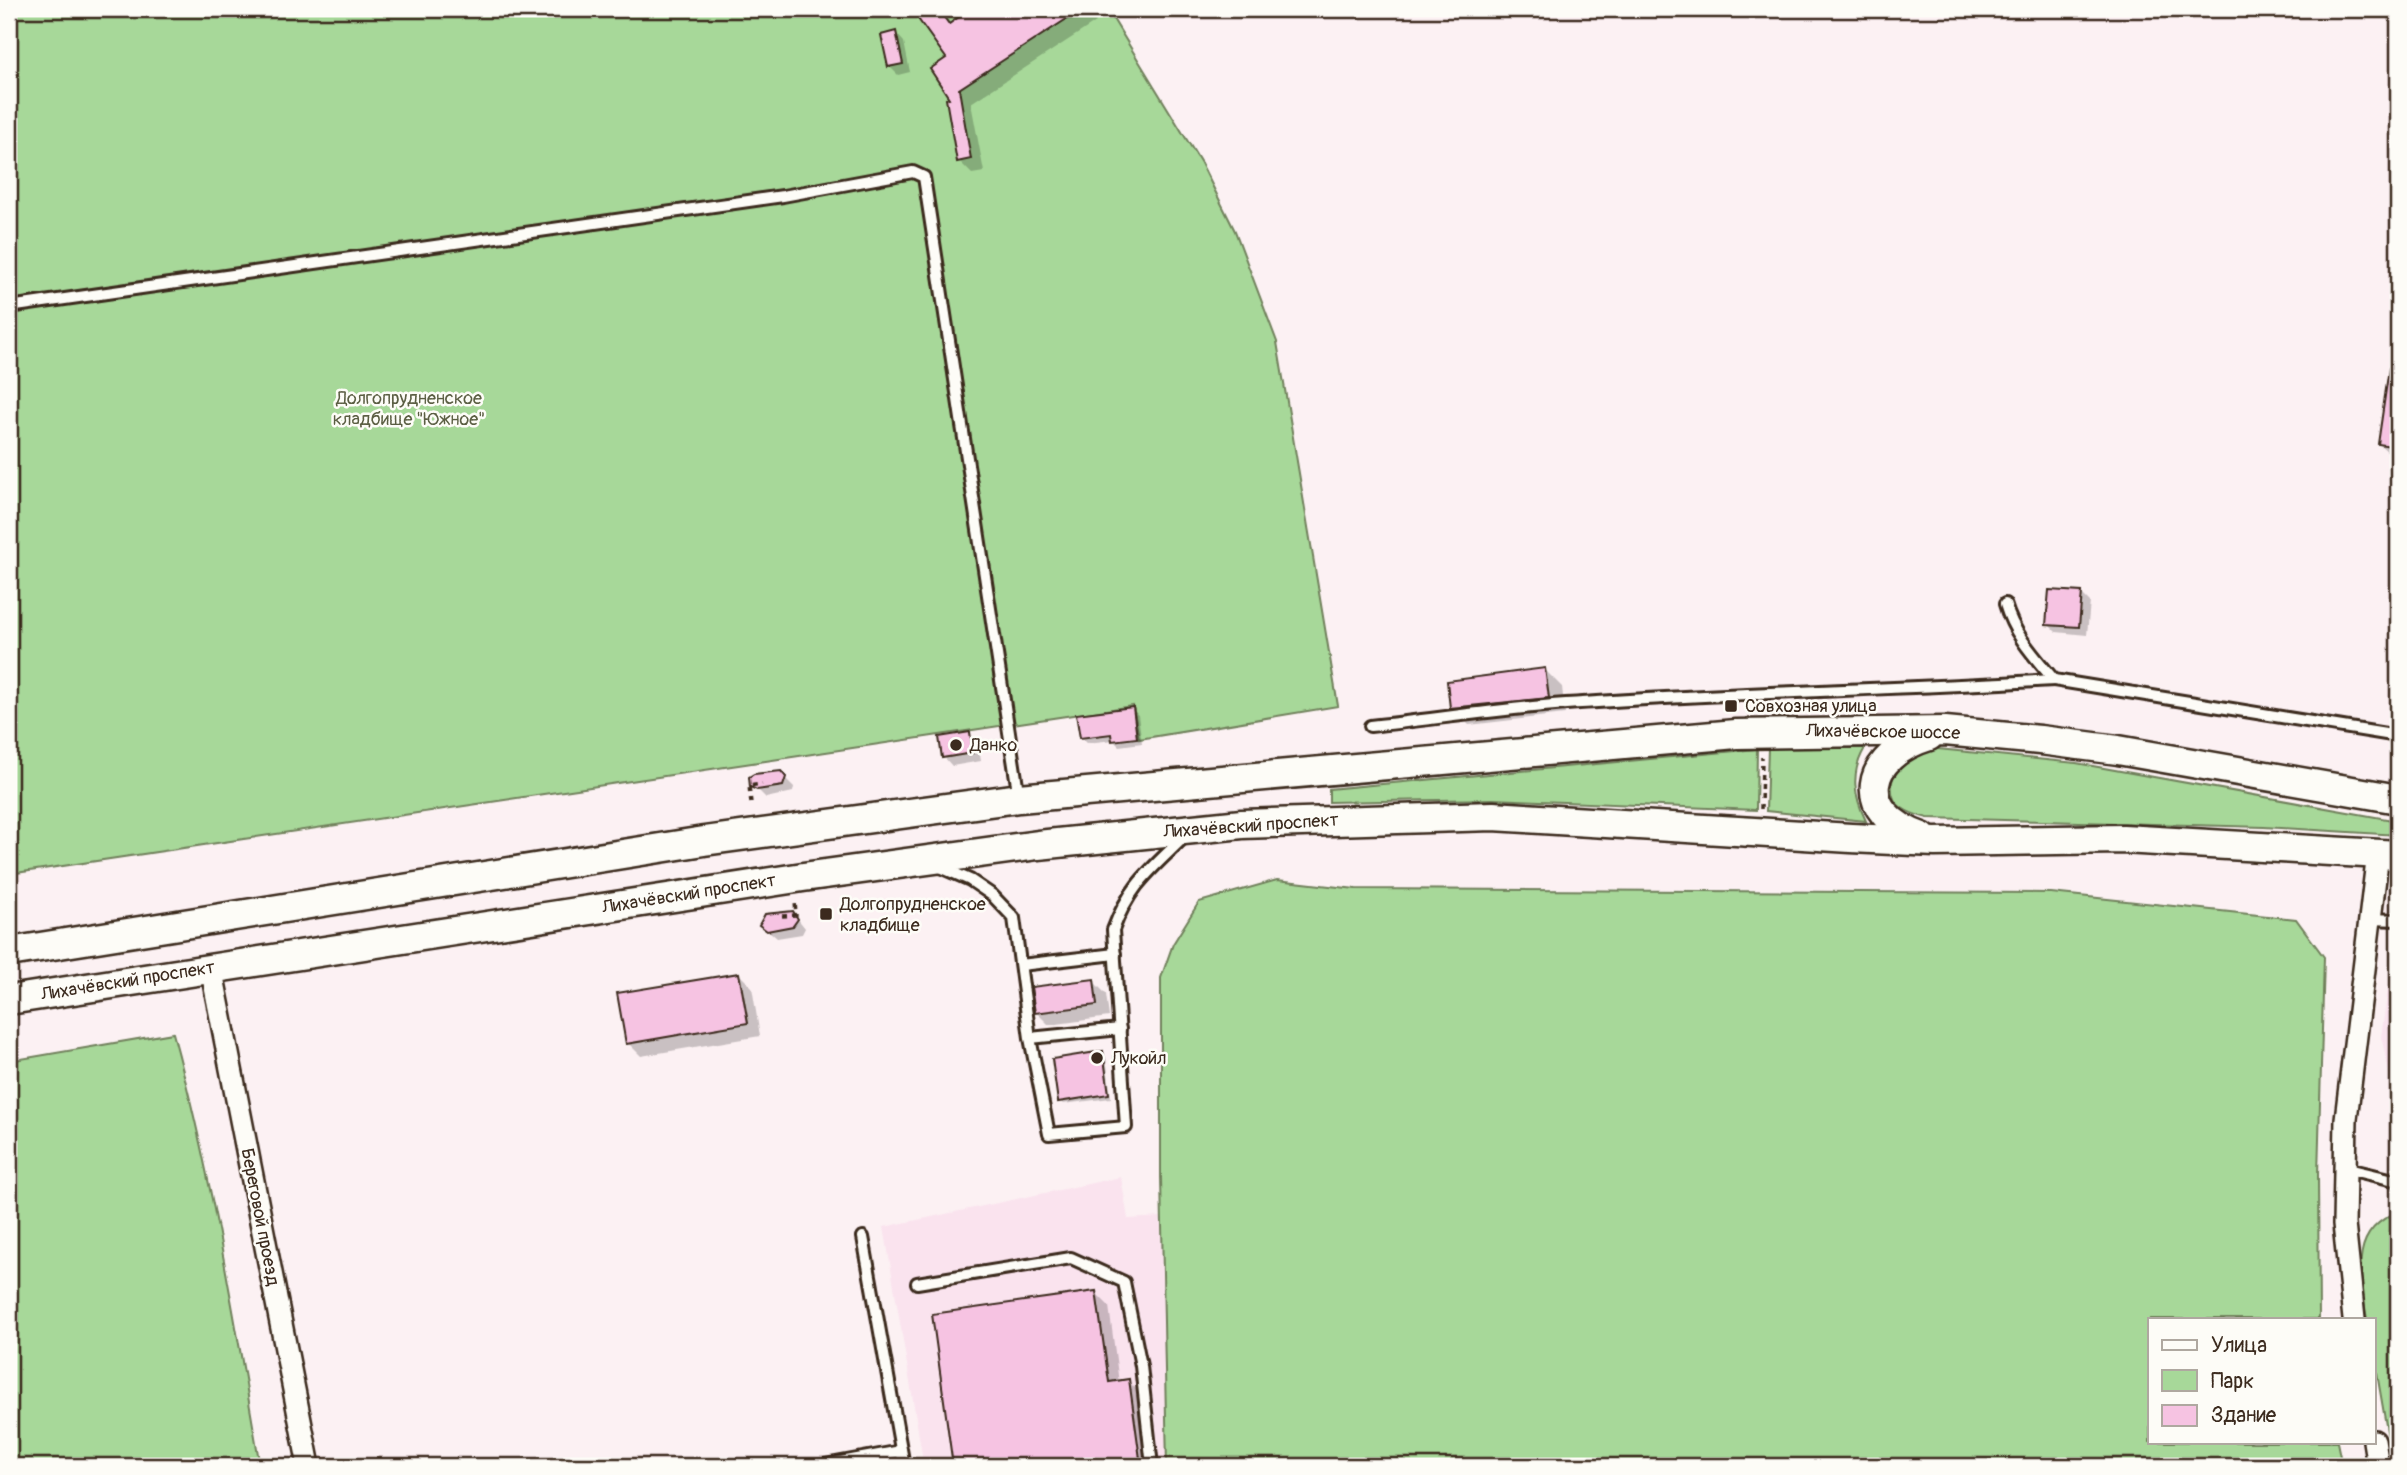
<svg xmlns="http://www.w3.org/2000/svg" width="2407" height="1475" viewBox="0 0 2407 1475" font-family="Pangolin,sans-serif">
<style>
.built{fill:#fae3ee}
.green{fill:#a7d899;stroke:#71815c;stroke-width:2}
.shadow{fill:#0003}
.building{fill:#f6c3e2;stroke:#3b2a1e;stroke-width:2}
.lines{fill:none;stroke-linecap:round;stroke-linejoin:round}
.lane-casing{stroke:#3b2a1e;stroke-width:16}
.street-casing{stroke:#3b2a1e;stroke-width:26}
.secondary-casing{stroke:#3b2a1e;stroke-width:33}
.path{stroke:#3b2a1e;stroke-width:3.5;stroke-dasharray:5 5;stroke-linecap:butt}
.lane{stroke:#fdfcf7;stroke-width:10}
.street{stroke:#fdfcf7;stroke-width:21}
.secondary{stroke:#fdfcf7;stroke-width:28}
.poi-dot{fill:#3b2a1e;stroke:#fdfcf7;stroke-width:2.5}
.labels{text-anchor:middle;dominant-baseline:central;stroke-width:5;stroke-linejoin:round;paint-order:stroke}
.park-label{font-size:18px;fill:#5b5e43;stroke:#fdfcf7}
.poi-label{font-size:18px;fill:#3b2a1e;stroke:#fdfcf7;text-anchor:start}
.street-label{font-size:18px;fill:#3b2a1e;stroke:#fdfcf7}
</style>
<rect width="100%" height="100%" fill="#fcf1f3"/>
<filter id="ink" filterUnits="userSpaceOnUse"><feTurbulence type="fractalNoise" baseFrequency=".0143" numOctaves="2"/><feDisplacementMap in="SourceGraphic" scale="14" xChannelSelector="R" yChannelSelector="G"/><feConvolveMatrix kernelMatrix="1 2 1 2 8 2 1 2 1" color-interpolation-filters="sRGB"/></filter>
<g filter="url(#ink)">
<g class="built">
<polygon points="2398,987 2398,1108 2381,1037 2388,988"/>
<polygon points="1121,1177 1128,1219 1162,1217 1167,1466 924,1466 884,1227"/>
</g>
<g class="green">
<polygon points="9,9 1107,9 1201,163 1235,231 1277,342 1338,706 1139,739 1133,706 9,874"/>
<path d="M1768 748H1865C1850 773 1854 796 1866 821L1766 811Z"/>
<path d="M1928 748 2076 763 2398 821V835L2264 827 1928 818C1892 810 1884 796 1898 761Z"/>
<polygon points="1757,749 1756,810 1493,799 1329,802 1329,789"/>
<polygon points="1277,880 1356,889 2051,893 2296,919 2324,957 2318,1175 2319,1319 2150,1319 2150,1442 2337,1442 2342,1466 1167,1466 1161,1177 1161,978 1173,944 1199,902"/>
<path d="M173 1033C212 1176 235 1321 260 1466H9V1061Z"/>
<path d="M2398 1212V1466H2393L2374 1356V1319H2367C2360 1276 2348 1231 2398 1212Z"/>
</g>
<g class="shadow">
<polygon points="914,9 940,9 951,24 973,9 1087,9 1096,22 971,103 984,172 972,174 959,161 949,59"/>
<polygon points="896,33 904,42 910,72 898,75 890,67"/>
<polygon points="2393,357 2398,358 2398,461 2379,444"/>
<polygon points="2082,594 2090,602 2087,635 2056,632 2048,624"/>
<polygon points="1544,669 1562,687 1565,714 1469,725 1452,708"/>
<polygon points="1132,709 1138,715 1142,743 1119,746 1113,740 1087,743 1081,737"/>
<polygon points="969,734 978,742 981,761 952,766 944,757"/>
<polygon points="780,773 794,787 793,792 766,798 751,783"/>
<polygon points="793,913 805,928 802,934 777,938 761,924 766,916"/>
<polygon points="739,974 752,987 760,1036 641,1056 628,1043"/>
<polygon points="1093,981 1106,994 1109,1017 1049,1025 1036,1012"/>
<polygon points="1102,1053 1106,1057 1111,1098 1063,1104 1060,1101"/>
<polygon points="1096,1293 1109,1306 1119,1383 1128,1381 1141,1394 1151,1466 955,1466 934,1315"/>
</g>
<g class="building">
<polygon points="911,9 938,9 949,24 970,9 1082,9 959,89 971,159 957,162 946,99 949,98 930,69 946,58"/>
<polygon points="896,31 903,64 888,67 881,35"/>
<polygon points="2389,368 2398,368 2398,447 2378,444"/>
<polygon points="2049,590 2082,592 2079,627 2046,625"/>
<polygon points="1545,668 1549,698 1450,708 1447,681"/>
<polygon points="1133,707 1137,738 1112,741 1111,734 1080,738 1076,714"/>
<polygon points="970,732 973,753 942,758 939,737"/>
<polygon points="781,771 786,777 783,786 757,790 750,787 749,777 754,774"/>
<polygon points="793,911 798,919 793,926 767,931 759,925 765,914"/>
<polygon points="739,973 748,1023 626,1044 617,993"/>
<polygon points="1094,979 1097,1005 1035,1013 1031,987"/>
<polygon points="1103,1051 1109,1094 1058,1102 1052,1059"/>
<polygon points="1096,1291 1109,1382 1129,1379 1141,1466 953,1466 932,1314"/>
</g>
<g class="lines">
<g class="lane-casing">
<g id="lane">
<polyline points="9,307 783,196 913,172 924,177 1019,798"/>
<path d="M2005 604C2014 635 2034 656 2054 680L2398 736"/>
<path d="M1370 726C1435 719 1500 709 1566 704 1728 692 1891 690 2054 680"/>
<path d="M940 867 970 880 992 895 1014 918 1030 1038 1049 1134 1126 1127 1113 930C1130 884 1151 870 1184 837"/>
<polyline points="2371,919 2398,920"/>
<polyline points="1021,965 1115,954"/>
<polyline points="1030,1038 1120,1029"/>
<polyline points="2344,1168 2398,1181"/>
<polyline points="863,1237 904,1466"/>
<polyline points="917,1283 1071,1258 1124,1282 1141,1366 1152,1466"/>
<polyline points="819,1466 901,1451"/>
</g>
</g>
<g class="street-casing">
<g id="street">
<polyline points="211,967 309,1466"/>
<polyline points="2354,1319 2344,1224 2346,1119 2378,853"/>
<polyline points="2374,1441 2378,1466"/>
</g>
</g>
<g class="secondary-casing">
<g id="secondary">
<path d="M1922 837C1853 813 1863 756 1929 736"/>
<polyline points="9,952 704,841 1019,798 1736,734 1945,731 2040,740 2118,750 2398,799"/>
<polyline points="9,1000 803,877 1038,845 1242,824 1493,816 1851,838 1935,842 2123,839 2398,855"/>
</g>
</g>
<g class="path">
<polyline points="751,803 749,786 762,784"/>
<polyline points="1761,809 1762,757"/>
<polyline points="782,916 796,915 795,901"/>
</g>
<use href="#lane" class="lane"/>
<use href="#street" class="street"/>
<use href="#secondary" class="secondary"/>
</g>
</g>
<g class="poi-dot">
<rect x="1724" y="699" width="14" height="14" rx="3.5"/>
<circle cx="956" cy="745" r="7"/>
<rect x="819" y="907" width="14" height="14" rx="3.5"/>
<circle cx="1097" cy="1058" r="7"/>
</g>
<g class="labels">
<g class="park-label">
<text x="409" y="398">Долгопрудненское<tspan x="409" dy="21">кладбище "Южное"</tspan></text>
</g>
<g class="poi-label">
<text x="1745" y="706">Совхозная улица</text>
<text x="970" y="745">Данко</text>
<text x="840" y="904">Долгопрудненское<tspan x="840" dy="21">кладбище</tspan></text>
<text x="1111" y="1058">Лукойл</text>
</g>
<g class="street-label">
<text transform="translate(1883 732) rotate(1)">Лихачёвское шоссе</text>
<text transform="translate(1251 826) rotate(-4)">Лихачёвский проспект</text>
<text transform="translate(689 894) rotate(-9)">Лихачёвский проспект</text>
<text transform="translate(128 981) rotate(-9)">Лихачёвский проспект</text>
<text transform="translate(260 1217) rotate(79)">Береговой проезд</text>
</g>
</g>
<rect width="2407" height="1475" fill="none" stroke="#fdfcf7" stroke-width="35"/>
<rect x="18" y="18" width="2372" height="1440" fill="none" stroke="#3b2a1e" stroke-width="2.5" filter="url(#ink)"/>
<rect x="2148" y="1318" width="228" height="126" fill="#fdfcf7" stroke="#afa8a0" stroke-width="2"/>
<rect x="2162" y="1340" width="35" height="10" fill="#fdfcf7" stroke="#afa8a0" stroke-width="2"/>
<text x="2211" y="1352" font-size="21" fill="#3b2a1e">Улица</text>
<rect x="2162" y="1370" width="35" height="21" fill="#a7d899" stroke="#afa8a0" stroke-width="2"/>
<text x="2211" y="1388" font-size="21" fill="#3b2a1e">Парк</text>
<rect x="2162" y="1405" width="35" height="21" fill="#f6c3e2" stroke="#afa8a0" stroke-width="2"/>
<text x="2211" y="1422" font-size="21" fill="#3b2a1e">Здание</text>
</svg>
